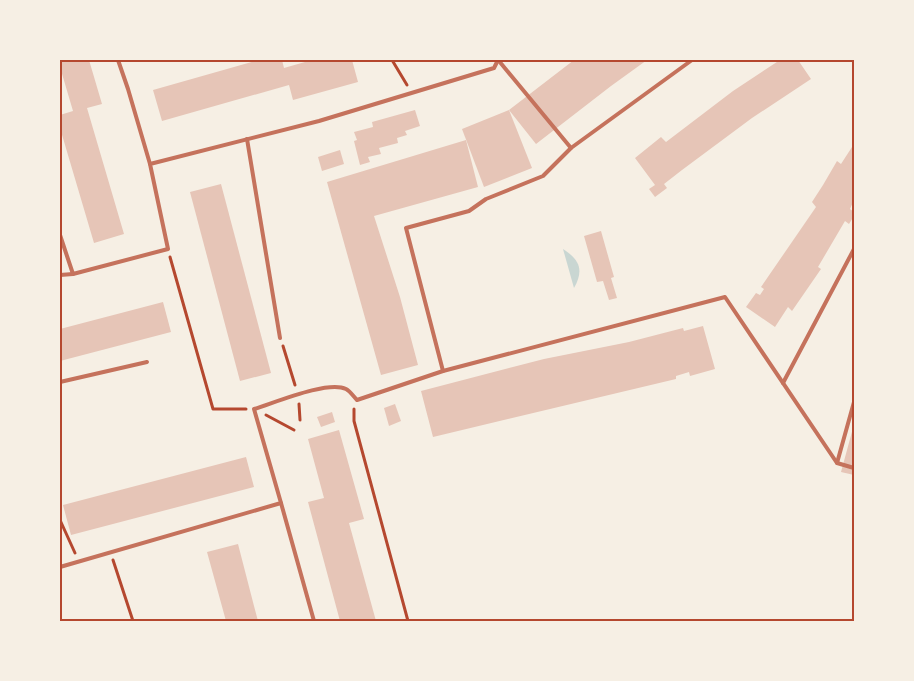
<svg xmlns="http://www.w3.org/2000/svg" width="914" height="681" viewBox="0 0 914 681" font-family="'PT Serif',serif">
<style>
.water{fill:#c9d6d2}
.building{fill:#e6c5b7}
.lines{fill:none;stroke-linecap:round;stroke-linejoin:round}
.path{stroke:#b5482f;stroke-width:3}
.service{stroke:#c5725c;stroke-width:4}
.neatline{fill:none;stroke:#b5482f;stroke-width:2}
</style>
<rect width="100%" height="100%" fill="#f6efe4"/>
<path class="water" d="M563 249C580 260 584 270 574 288Z"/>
<g class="building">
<polygon points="60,60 89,60 102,104 87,108 124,234 94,243 60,128 60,115 73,111 60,67"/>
<polygon points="259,60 282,60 284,68 312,60 352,60 358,82 293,100 289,85 162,121 153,90"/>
<polygon points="574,60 647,60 611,86 536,144 509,110"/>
<polygon points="780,60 798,60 811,79 752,118 682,170 664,184 667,188 655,197 649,189 655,185 635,158 661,137 666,142 733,91"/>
<polygon points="415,110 420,126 405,131 407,135 397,138 398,143 379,148 381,154 368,157 370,162 360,165 354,141 357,140 354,132 373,127 372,122"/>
<polygon points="509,110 532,168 484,187 462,129"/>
<polygon points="466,140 478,187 374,216 400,297 418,365 381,375 327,182"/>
<polygon points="852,147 854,148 854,200 850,209 854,212 854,216 849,224 845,221 818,267 821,269 792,311 788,307 775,327 746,307 756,293 760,295 764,289 761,287 816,207 812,202 823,185 837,161 841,164"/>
<polygon points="340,150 344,164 322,171 318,157"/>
<polygon points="221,184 271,373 240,381 190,192"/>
<polygon points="601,231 614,277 611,278 617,298 609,300 603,281 597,282 584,236"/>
<polygon points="163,302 171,332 60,361 60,329"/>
<polygon points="703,326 715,369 690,376 689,372 676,376 676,379 433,437 421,391 544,359 629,342 683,328 684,331"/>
<polygon points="395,404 401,421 389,426 384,408"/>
<polygon points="332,412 335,422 321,427 317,417"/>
<polygon points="853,428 854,428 854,475 841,472"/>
<polygon points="339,430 364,519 349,523 376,621 340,621 308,502 324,498 308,439"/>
<polygon points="246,457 254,487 71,535 63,505"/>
<polygon points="238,544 254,606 258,621 226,621 207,552"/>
</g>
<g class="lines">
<g class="path">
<polyline points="392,60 407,85"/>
<polyline points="170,257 213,409 246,409"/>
<polyline points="283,346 295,385"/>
<polyline points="299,404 300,420"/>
<polyline points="354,409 354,421 408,621"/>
<polyline points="266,415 294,430"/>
<polyline points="60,520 75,553"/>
<polyline points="113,560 133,621"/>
<polyline points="752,621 756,621"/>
</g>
<g class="service">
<polyline points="118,60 128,89 150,164"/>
<polyline points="499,61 571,148"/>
<polyline points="247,139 280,338"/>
<polyline points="60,235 73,274 168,249 150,164 319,121 494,68 498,60"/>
<polyline points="60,275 73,274"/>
<polyline points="443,371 406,228 469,211 486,199 543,176 571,148 692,60"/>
<polyline points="60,382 147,362"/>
<polyline points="783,383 854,249"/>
<polyline points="837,463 854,402"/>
<polyline points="281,503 314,621"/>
<path d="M60 567 281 503 254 409C274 403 328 380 346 389 350 391 354 397 357 400L443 371 725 297 837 463 854 468"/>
</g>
</g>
<rect width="914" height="681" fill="none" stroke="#f6efe4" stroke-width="122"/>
<rect x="61" y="61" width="792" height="559" class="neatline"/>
</svg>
